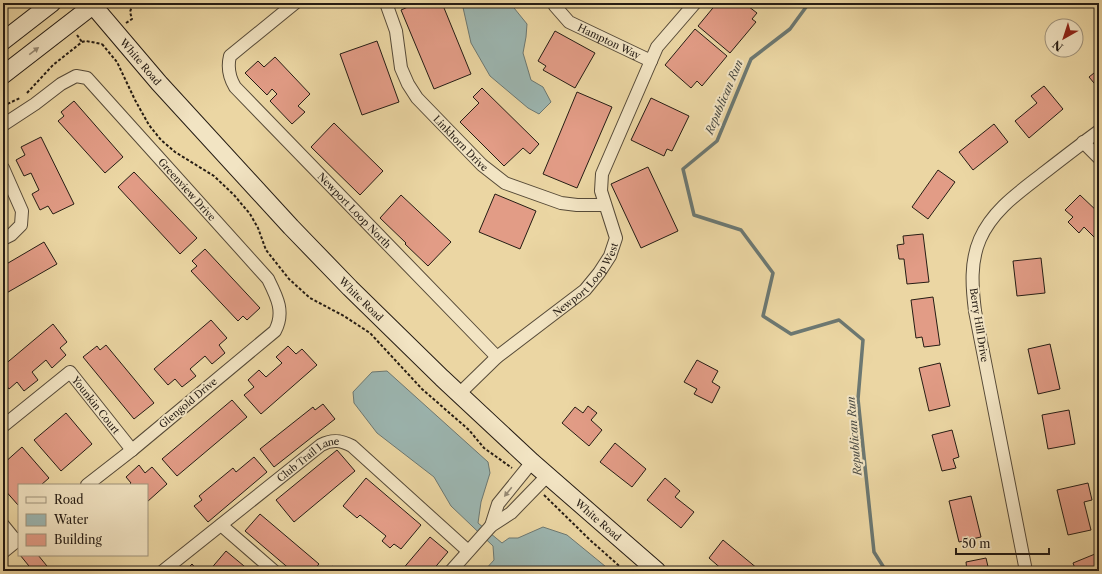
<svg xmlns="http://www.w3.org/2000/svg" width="1102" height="574" viewBox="0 0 1102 574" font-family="'Libre Caslon Text',serif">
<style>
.water{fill:#9cb6b1;stroke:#6c7872}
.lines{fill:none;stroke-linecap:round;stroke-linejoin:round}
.stream{stroke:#6c7872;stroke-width:3.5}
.building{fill:#e29c86;stroke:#251c14}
.street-casing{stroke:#564a38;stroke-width:14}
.secondary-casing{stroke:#251c14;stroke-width:19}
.path{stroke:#251c14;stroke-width:2;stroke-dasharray:3 2;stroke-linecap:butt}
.street{stroke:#f2e4c3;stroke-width:12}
.secondary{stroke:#f2e4c3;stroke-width:17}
.oneway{fill:#968a74}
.labels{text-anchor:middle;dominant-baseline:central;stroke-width:4;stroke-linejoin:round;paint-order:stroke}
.street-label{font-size:10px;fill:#251c14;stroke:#f2e4c3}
.water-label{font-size:11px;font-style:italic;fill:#494a43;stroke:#f2e4c3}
</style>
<rect width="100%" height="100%" fill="#ebd6a3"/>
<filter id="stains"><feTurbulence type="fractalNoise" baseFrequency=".005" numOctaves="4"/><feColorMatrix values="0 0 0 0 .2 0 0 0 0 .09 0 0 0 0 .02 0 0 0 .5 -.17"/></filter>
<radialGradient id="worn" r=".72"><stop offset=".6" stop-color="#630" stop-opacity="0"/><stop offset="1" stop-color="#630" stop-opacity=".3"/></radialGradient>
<g class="water">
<polygon points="462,3 510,3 527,24 526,37 523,53 531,80 543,87 551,102 539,114 528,108 490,76 471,43"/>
<polygon points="387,371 488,462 490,473 481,502 478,523 502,543 509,538 518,538 543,527 567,535 611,571 484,571 494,560 493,546 451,506 434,477 377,433 354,403 353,392 372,372"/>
</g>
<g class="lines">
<g class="stream">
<polyline points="809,3 790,29 751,59 717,141 683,169 694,215 741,230 773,273 763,316 791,334 839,320 863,340 858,399 874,552 886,571"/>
<polyline points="858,3 860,5 864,3"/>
</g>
</g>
<g class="building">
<polygon points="417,3 442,3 471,74 434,89 401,10"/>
<polygon points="717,3 744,3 757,13 752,19 756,22 730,53 698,26"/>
<polygon points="695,29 727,56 702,86 697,81 691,88 665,65"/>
<polygon points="555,31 595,53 575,88 543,70 546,66 538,61"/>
<polygon points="377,41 399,102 362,115 340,54"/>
<polygon points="275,57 310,94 298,106 305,112 292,124 270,101 277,94 272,89 267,95 245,73 258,61 264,67"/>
<polygon points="1099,69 1099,89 1089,77"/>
<polygon points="1044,86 1063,109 1029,138 1015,121 1037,103 1031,96"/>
<polygon points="482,88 539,144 530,154 523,148 504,166 460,122 479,103 473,97"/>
<polygon points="577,92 612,107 577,188 543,174"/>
<polygon points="651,98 689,116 672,151 667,149 664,156 631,140"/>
<polygon points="74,101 123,157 105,173 58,121 64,116 61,112"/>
<polygon points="334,123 383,171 360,195 311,147"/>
<polygon points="994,124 1008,142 973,170 959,152"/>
<polygon points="41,137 74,204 53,214 48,206 40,210 32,194 39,190 31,173 24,176 16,160 25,155 21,147"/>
<polygon points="648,167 678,231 641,248 611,184"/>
<polygon points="938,170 955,182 928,219 912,207"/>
<polygon points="134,172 197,238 180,254 118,187"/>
<polygon points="495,194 536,211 520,249 479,232"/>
<polygon points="401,195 451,242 428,266 405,244 406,243 380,218"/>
<polygon points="1080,195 1099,213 1099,240 1098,241 1084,227 1079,233 1068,222 1073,217 1065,210"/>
<polygon points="923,234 929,282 907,284 904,259 899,259 897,245 904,244 903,236"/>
<polygon points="44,242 57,264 3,295 3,266"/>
<polygon points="205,249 260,308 247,320 243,316 238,321 191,271 197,266 192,261"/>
<polygon points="1041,258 1045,293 1017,296 1013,261"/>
<polygon points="933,297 940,345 924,347 922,337 916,338 911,300"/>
<polygon points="211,320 227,338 219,345 225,353 212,364 205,356 190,369 196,376 182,387 175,379 168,385 154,369"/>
<polygon points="53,324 67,342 60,348 66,355 52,368 46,360 32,372 38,380 24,391 17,382 9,389 3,381 3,366"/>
<polygon points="1050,344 1060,389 1038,394 1028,349"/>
<polygon points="106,345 154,403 134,419 83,357 97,346 100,350"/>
<polygon points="288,346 296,354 302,349 317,365 261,414 244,395 254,387 248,380 259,370 266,377 282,363 276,357"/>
<polygon points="697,360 718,371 712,382 720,387 712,403 694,394 697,389 684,382"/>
<polygon points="940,363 950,406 929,411 919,368"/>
<polygon points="232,400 247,417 177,476 162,459"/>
<polygon points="323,404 335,419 274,467 260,449 313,407 315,410"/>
<polygon points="588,406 597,413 591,420 602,430 589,446 562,423 575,407 583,413"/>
<polygon points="1069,410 1075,444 1048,449 1042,415"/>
<polygon points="66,413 92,444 61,471 34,440"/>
<polygon points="952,430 959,457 953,459 956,468 942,471 932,435"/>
<polygon points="615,443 646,469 632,487 600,462"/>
<polygon points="22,447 49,478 41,485 19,485 19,504 18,505 3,488 3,464"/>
<polygon points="337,450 355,471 294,522 276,500"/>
<polygon points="254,457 267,472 208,522 194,506 202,500 199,496 233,468 236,472"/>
<polygon points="139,465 145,473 152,467 167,484 147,502 147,485 129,485 131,483 126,477"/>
<polygon points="366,478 421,525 401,549 394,544 390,548 382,541 386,536 360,515 357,518 343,506"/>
<polygon points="665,478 680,491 675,497 694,512 681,528 647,500"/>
<polygon points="1088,483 1092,500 1084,502 1091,530 1068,535 1057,490"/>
<polygon points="971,496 981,537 959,542 949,501"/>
<polygon points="260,514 319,564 313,571 292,571 245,531"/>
<polygon points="430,537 448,552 432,571 401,571"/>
<polygon points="723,540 758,569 756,571 724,571 709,558"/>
<polygon points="226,551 250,571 209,571"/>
<polygon points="1095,554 1099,563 1099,571 1076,571 1073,563"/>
<polygon points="20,555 38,555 51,571 33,571"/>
<polygon points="986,558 989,571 967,571 966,562"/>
<polygon points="192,564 198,571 185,571"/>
<polygon points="332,566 338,571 327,571"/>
</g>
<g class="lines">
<g class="street-casing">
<g id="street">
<path id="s1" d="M295 3 230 56C227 68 229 77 235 87L497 357"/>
<path id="s2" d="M386 3 396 31 401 68 408 84 417 98 482 165 505 183 561 203 577 205H605"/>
<path id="s3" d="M554 3 555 6 569 22 651 61"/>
<path id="s4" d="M3 125 35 104 61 84 76 76 87 78 268 279C277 297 285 312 275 331L132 450 87 485"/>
<polyline points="1083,142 1099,158"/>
<polyline points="3,168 22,211 21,225 11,235 3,239"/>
<path id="s5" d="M459 394 497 357 585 290 599 273 610 256 616 238 601 191 602 174 657 47 695 3"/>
<path id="s6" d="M3 426 70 372 132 450"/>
<polyline points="3,525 16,541"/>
<polyline points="221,525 274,571"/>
<polyline points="491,526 498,504 532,462"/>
<polyline points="3,552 19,539"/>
<path id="s7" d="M163 571 321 445C332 439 341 440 352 446L468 551"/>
<polyline points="451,571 491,526 511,513 547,476"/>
<path d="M1026 571 975 311C972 287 970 262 980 239 993 209 1021 191 1045 172 1063 158 1081 144 1099 131"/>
</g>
</g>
<g class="secondary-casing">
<g id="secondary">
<path id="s8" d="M91 3 159 83 291 227 350 288 442 378 532 462 657 571"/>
<polyline points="3,41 52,3"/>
<polyline points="3,75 96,3"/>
</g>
</g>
<g class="path">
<polyline points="126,23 132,19 130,12 133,3"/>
<polyline points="77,35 82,42"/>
<polyline points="102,44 117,62 135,100 149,125 161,140 175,152 214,176 234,195 250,214 258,228 266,250 289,279 310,298 344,316 370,333 422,389 469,430 484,448 512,468"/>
<polyline points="27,93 53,65 82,42 86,41 102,44"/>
<polyline points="3,106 20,98"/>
<polyline points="544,495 590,540 625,571"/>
</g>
<use href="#street" class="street"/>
<use href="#secondary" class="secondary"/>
</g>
<defs><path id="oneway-solid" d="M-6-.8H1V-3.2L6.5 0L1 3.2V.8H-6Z"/></defs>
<g class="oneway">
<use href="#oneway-solid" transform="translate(34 51) rotate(-37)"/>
<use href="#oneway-solid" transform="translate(508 492) rotate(129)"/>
</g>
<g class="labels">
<g class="street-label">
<text stroke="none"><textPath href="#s3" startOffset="69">Hampton Way</textPath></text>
<text stroke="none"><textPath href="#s8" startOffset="77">White Road</textPath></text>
<text stroke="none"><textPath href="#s2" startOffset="164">Linkhorn Drive</textPath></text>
<text stroke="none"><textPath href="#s4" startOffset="249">Greenview Drive</textPath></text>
<text stroke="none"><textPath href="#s1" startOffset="288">Newport Loop North</textPath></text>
<text stroke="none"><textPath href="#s5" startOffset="172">Newport Loop West</textPath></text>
<text stroke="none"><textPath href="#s8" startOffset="401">White Road</textPath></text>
<text transform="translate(979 325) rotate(81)">Berry Hill Drive</text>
<text transform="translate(188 403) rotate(-40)">Glengold Drive</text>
<text stroke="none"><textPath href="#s6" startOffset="128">Younkin Court</textPath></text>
<text stroke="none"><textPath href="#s7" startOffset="184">Club Trail Lane</textPath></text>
<text stroke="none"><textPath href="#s8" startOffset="725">White Road</textPath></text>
</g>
<g class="water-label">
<text transform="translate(724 97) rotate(-67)">Republican Run</text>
<text transform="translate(854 436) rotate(-95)">Republican Run</text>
</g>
</g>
<rect width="1102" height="574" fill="none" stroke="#ebd6a3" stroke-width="16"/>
<rect x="4" y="4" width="1094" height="566" fill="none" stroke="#251c14" stroke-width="2"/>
<rect x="8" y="8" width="1086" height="558" fill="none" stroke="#251c14"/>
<rect x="18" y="484" width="130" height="72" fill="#f2e4c3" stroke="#a0947d"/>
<rect x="26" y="497" width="20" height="6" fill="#f2e4c3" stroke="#a0947d"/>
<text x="54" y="504" font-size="12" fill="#251c14">Road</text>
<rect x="26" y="514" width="20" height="12" fill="#9cb6b1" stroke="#a0947d"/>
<text x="54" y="524" font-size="12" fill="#251c14">Water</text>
<rect x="26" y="534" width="20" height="12" fill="#e29c86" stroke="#a0947d"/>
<text x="54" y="544" font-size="12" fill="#251c14">Building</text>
<g transform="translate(1064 38) rotate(219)"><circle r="19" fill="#f2e4c3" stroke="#a0947d"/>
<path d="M0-3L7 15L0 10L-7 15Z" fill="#8f2418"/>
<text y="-6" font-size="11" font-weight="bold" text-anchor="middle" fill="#251c14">N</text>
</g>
<path d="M956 548v6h93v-6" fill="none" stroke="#251c14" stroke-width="2"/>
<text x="962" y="548" font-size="12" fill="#251c14" stroke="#f2e4c3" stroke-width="3" paint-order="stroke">50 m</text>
<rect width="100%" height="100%" filter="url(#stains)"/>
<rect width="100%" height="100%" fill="url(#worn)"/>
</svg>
